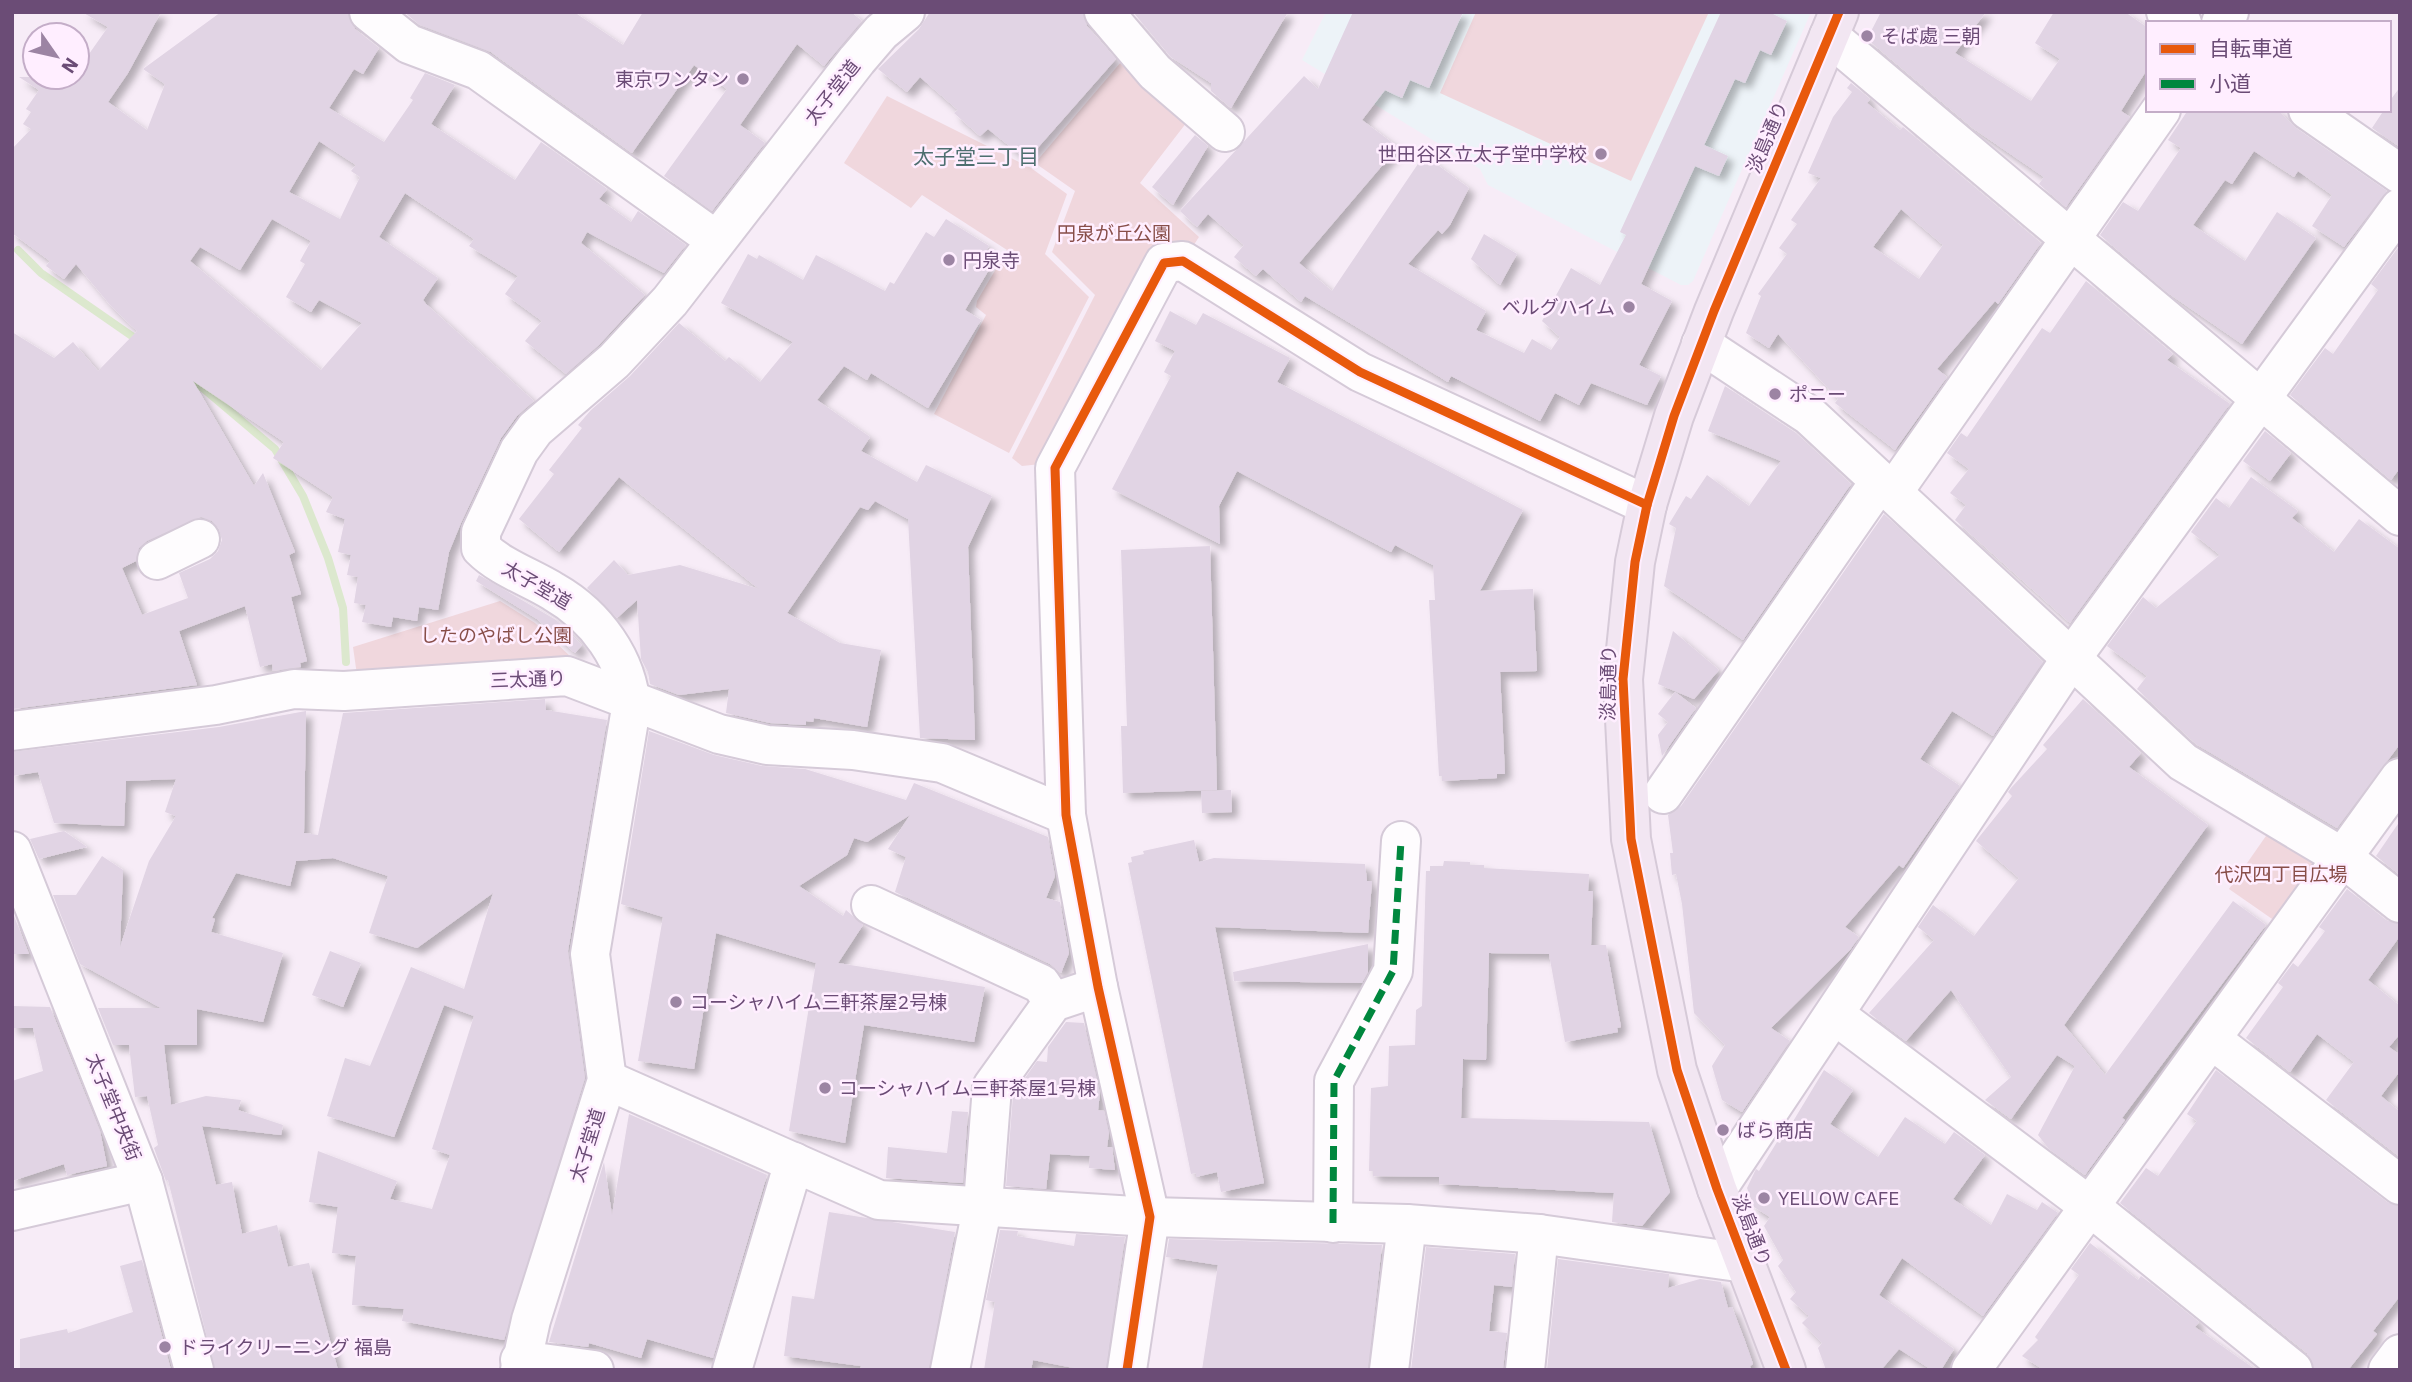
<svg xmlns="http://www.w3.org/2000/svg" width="2412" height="1382" viewBox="0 0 2412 1382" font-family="'IBM Plex Sans','Noto Sans JP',sans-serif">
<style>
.education{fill:#edf3f8}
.green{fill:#f0d7dd}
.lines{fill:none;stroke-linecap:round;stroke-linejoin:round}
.stream{stroke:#dce8ce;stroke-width:8}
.building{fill:#e1d4e4;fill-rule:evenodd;filter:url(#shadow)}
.minor-casing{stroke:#d5cad8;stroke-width:42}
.major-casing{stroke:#d6cad8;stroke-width:42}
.minor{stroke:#fefcfe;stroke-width:38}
.major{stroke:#f2e6f2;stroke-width:38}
.quiet{stroke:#00873e;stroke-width:7;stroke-dasharray:14 7;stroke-linecap:butt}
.cycleway-casing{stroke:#fef;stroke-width:13}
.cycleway{stroke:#e8590c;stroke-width:9}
.poi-dot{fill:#9c84a3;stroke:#fef;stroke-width:2.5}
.labels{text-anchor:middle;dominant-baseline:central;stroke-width:5;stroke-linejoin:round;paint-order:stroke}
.poi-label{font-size:19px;fill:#6b4c76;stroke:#fef;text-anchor:start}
.street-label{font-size:19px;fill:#6b4c76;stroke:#fef}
.park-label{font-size:19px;fill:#884e49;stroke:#fef}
.neighbourhood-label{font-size:21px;fill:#4e6f70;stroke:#fef}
</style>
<defs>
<filter id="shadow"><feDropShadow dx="6" dy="6" stdDeviation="3.5" flood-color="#0004"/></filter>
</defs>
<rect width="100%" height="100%" fill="#f7ecf7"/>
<polygon class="education" points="1326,12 1811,12 1693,281 1688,285 1681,285 1488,185 1480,169 1302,60"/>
<g class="green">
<polygon points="1476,12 1709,12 1631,181 1440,93"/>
<polygon points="1127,55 1190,118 1140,183 1199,237 1051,463 1022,466 1012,458 1095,295 1052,252 1075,191 1035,163"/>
<polygon points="887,96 1031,168 1067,194 1045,254 1089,297 1009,453 934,414 986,315 976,307 977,301 1007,250 922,195 911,208 844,163"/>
<polygon points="500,601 535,623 571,657 358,682 353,647"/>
<polygon points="2275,823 2316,849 2322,875 2275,921 2229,889"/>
</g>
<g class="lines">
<g class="stream">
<polyline points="18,250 41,273 139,341"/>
<polyline points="192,379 275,449 303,496 328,558 343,608 346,662"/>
</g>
</g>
<g class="building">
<path d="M82 12H161L128 73 108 102 147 130 165 84 143 69 221 12H348L355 29 379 48 363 74 354 69 329 108 384 142 413 100 410 98 425 73 455 85 431 124 515 180 541 142 607 189 599 199 631 222 638 211 686 245 664 273 587 232 581 243 645 295 599 345 566 374 525 341 542 321 505 294 518 276 469 246 474 239 405 193 379 237 438 278 423 300 426 304 534 401 517 416 501 438 461 523 449 552 438 610 419 607 417 621 393 617 391 627 362 622 366 605 354 603 358 577 347 575 351 555 338 552 345 519 326 512 333 497 273 458 284 442 193 381 254 486 263 473 295 552 289 555 301 594 291 597 307 661 300 663 301 667 273 671 272 664 260 667 245 606 179 631 197 685 13 709 12 332 54 358 73 342 98 371 137 331 111 306 76 264 64 279 46 266 50 261 12 233V149L31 129 23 124 31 112 26 109 39 90 19 77H77V71L108 27ZM319 141 356 165 351 171 360 177 340 219 289 192ZM272 219 311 241 300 261 305 264 286 297 311 312 319 300 362 323 321 370 190 261 200 247 240 270ZM201 517 212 521 219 529 222 540 218 551 210 559 179 573 188 598 142 615 122 568 136 561 139 548 147 541Z"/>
<polygon points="404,12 574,12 623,45 643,12 851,12 862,21 824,66 797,44 740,125 765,143 712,211 664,176 727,89 694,65 632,153 491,52 420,25"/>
<polygon points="930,12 1083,12 1087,26 1116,59 1027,160 988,129 980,136 954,113 958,110 920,77 907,92 878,69 919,29"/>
<polygon points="1133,12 1288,12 1231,108 1211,91 1211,83 1171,57"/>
<polygon points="1353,12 1463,12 1429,88 1410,80 1402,98 1385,90 1362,120 1398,147 1299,263 1332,291 1424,155 1469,188 1450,225 1442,234 1438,230 1408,264 1486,311 1476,330 1524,353 1532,339 1551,350 1560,337 1542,321 1571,268 1600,285 1626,235 1620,232 1721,12 1769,12 1787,21 1771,55 1760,50 1745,83 1735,79 1704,145 1728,156 1719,176 1695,166 1641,284 1672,301 1639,365 1661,376 1647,405 1591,383 1579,405 1555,393 1540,421 1451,376 1448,382 1305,296 1301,302 1263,269 1256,276 1234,257 1244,245 1208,214 1197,227 1180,211 1304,76 1318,89"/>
<polygon points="1881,12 1986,12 1955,53 2031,101 2060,59 2035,43 2054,12 2125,12 2148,28 2148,68 2121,111 2130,117 2066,207 2039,184 2044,177 1974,129 1867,39"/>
<path d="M1851 83 1870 99 1867 103 1900 130 1903 127 2041 243 1998 304 1995 301 1937 369 1947 377 1895 450 1835 403 1838 399 1778 334 1769 348 1746 333 1761 296 1758 294 1787 254 1779 248 1797 224 1791 220 1821 178 1808 173 1833 117 1852 92 1847 88ZM1901 209 1943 245 1919 279 1873 247Z"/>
<polygon points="2400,87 2400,147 2372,128 2384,110 2389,110 2389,102"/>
<polygon points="2188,110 2278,110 2296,128 2387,191 2344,247 2312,226 2332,195 2298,171 2294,177 2254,151 2232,184 2225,180 2193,225 2245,261 2277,212 2316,238 2242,344 2168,293 2100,235 2123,202 2138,211 2181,148 2168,140"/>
<polygon points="1195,135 1208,146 1173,205 1152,187"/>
<polygon points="946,219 989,246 985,253 989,256 984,264 990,268 965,310 981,320 928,408 871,373 867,380 844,366 817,400 870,437 861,451 917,482 926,465 992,496 968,547 975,740 920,738 908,519 875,501 868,510 860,507 787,613 840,643 881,650 867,727 814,718 813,722 806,721 806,725 770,723 726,713 729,689 679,695 650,684 648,672 641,659 637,600 617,618 587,588 614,560 628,575 680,565 759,589 619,477 559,552 519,519 554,474 549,470 582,428 578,425 591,410 630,376 679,323 725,361 729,357 760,382 793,342 721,303 748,254 757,259 759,255 803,280 816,255 885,291 890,282 894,284 926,232 934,237"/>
<polygon points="1484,234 1517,254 1500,285 1471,259"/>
<polygon points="2400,245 2400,468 2391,480 2290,395 2325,348 2333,354 2378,290 2371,284"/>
<polygon points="2086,281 2173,354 2167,360 2230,404 2070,623 1955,520 1966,505 1950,493 1969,469 1947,453 1961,433 1967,437 2042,328 2050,333"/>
<polygon points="1170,311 1196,325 1203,313 1290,358 1277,382 1523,510 1480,591 1533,589 1537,671 1500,672 1505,774 1497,774 1497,778 1442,781 1442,776 1439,776 1429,600 1435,600 1433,565 1395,545 1391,552 1237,471 1219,506 1220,544 1112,489 1171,376 1164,372 1175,351 1155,341"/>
<polygon points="1725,386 1796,433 1851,484 1743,640 1664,586 1676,528 1669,524 1686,496 1691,499 1707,475 1749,506 1781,461 1708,431"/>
<polygon points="2265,431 2291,453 2270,481 2243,461"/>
<polygon points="2251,477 2298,511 2292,518 2334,552 2359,519 2400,549 2400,744 2337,828 2196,744 2137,689 2147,676 2107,646 2143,597 2156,608 2220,555 2191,532 2216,498 2229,508"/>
<polygon points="1884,514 2043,662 1993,736 1952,711 1920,759 1960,786 1903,868 1899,865 1845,927 1859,937 1850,950 1771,1028 1790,1041 1742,1112 1722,1100 1712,1066 1725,1045 1694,1013 1682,904 1676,874 1672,875 1670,853 1673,853 1668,815 1681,806"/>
<polygon points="1210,546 1217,790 1123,793 1121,726 1127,726 1121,550"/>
<polygon points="479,575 556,620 582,645 575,653 537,619 476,581"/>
<polygon points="1673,631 1719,670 1694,699 1658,684"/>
<polygon points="1675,692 1696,708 1662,756 1658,735 1668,722 1658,714"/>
<polygon points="545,699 546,710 607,720 568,951 585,1078 504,1340 402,1321 404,1309 352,1305 356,1256 332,1253 338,1207 309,1202 318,1151 397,1181 390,1199 432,1209 450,1155 432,1149 474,1016 444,1005 394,1137 327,1116 345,1058 370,1066 411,967 464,989 493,893 417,948 369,933 388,876 333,858 296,861 290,886 236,873 212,918 215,919 211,932 283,953 263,1022 197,1009 197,1045 164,1045 171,1105 206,1096 241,1100 238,1110 283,1125 281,1135 202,1126 216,1185 232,1182 242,1234 277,1225 288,1267 309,1263 338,1370 215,1370 168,1180 166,1181 154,1148 158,1145 147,1096 135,1097 129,1045 113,1045 98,1008 161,1008 80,964 53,895 76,895 102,856 123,870 120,947 149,861 176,816 165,812 176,779 126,781 124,826 54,823 38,772 12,776 12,752 219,727 306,711 304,833 318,835 343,713"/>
<polygon points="2083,699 2141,753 2129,767 2208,825 2064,1025 2105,1075 2233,901 2266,925 2122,1118 2125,1120 2085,1175 2049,1149 2038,1135 2075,1066 2057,1055 2011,1119 1985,1100 2011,1077 1951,990 1906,1041 1869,1013 1934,940 1918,927 1933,905 1974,936 2019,878 1976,841 2012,796 2008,792 2011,788 2047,749 2043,745"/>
<polygon points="649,731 714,755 762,766 805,769 906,800 914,783 1048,837 1055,876 1046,898 1060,902 1069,953 1061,973 1050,964 895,892 906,857 888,849 910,815 867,842 854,838 847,855 799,886 843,916 846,910 863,925 838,963 985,987 974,1042 864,1025 845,1143 789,1131 816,963 716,933 694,1069 638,1061 663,917 621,904"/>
<polygon points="1231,790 1232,812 1202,813 1201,791"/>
<polygon points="2400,821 2400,875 2376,856"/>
<polygon points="64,831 87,847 39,859 30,839"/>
<polygon points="1194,840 1199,862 1214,858 1365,864 1367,881 1372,881 1368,933 1215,927 1264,1183 1221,1192 1217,1172 1196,1177 1196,1173 1191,1174 1128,863 1132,862 1131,857 1144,854 1143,851"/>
<polygon points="1444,861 1470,862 1470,865 1484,865 1484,868 1589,874 1588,891 1593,891 1591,945 1606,945 1621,1027 1617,1028 1618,1032 1565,1042 1549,954 1489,953 1486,1060 1463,1059 1461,1118 1649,1122 1670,1192 1642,1226 1612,1222 1614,1193 1439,1184 1439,1177 1373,1176 1373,1171 1369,1171 1371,1088 1388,1086 1389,1046 1415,1045 1416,1010 1422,1006 1426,871 1430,871 1430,866 1443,866"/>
<polygon points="2347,889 2386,920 2400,924 2400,936 2368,980 2400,1006 2400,1034 2389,1047 2400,1055 2400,1071 2381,1096 2400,1112 2400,1157 2326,1100 2354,1062 2317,1034 2290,1072 2246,1038 2283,987 2278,983 2293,963 2298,967 2325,931 2319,927"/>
<polygon points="12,911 29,954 12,954"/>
<polygon points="1368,944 1368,972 1362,983 1234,981 1233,972"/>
<polygon points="330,951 361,963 343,1007 312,995"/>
<polygon points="12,1006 50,1007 100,1131 107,1166 67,1175 64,1164 12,1181 12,1081 43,1071 33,1028 12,1028"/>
<polygon points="1066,1022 1084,1023 1100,1093 1098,1110 1104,1111 1109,1133 1107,1147 1112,1147 1115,1170 1089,1168 1090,1156 1050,1154 1046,1189 1006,1186 1013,1095 1037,1061 1047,1062 1048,1047"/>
<polygon points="1824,1070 1853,1090 1830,1124 1878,1157 1905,1117 1945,1144 1954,1132 1985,1155 1953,1199 1991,1225 2007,1194 2037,1210 2042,1202 2058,1213 1983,1316 1902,1258 1879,1295 1954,1349 1941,1370 1932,1370 1899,1349 1881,1370 1826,1370 1818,1348 1822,1343 1802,1323 1809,1316 1790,1299 1796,1292 1778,1266 1783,1260 1764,1226 1770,1217 1754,1207 1747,1188 1756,1169 1759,1171 1777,1142 1780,1143"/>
<polygon points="2216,1070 2387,1202 2400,1206 2400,1296 2373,1331 2377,1334 2348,1370 2314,1370 2307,1353 2120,1203 2146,1168 2158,1176 2197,1121 2187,1114"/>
<polygon points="952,1111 968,1112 963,1183 886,1178 888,1147 947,1153"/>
<polygon points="629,1114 767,1175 713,1358 647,1339 641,1358 589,1343 588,1347 549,1342 604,1162 612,1215"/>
<polygon points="829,1212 955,1232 929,1370 860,1370 861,1366 784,1356 792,1296 814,1299"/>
<polygon points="1000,1230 1018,1231 1017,1236 1074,1246 1076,1234 1125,1237 1106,1370 1084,1370 1033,1360 1031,1370 984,1370 995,1302 986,1300"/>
<polygon points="1169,1239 1382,1245 1368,1370 1202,1370 1218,1265 1166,1257"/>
<polygon points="2090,1243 2138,1280 2141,1276 2199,1322 2195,1327 2256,1370 2044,1370 2022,1356 2038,1340 2035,1337 2079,1275 2071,1269"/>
<polygon points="1426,1247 1515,1254 1512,1287 1494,1285 1489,1331 1507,1333 1503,1370 1411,1370"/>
<polygon points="1558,1259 1669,1274 1668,1288 1700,1279 1721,1282 1728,1308 1732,1307 1745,1341 1753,1364 1750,1366 1751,1370 1547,1370"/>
<polygon points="142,1260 171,1370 20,1370 20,1339 67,1329 68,1333 133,1312 120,1266"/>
</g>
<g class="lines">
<g class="minor-casing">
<g id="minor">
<polyline points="369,12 409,44 478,70 716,240"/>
<polyline points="1104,12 1155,72 1225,132"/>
<polyline points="2166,12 2182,23"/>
<polyline points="2221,23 2229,12"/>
<polyline points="1829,36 2400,516"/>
<polyline points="2308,110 2400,174"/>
<polyline points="1701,344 1810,416 2183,762 2342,857 2400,903"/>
<polyline points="1893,492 2161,110"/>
<polyline points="157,560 200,539"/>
<polyline points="12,731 216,705 294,689 344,691 567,676 719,734 767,745 853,750 942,763 1066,815"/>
<polyline points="1663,794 1880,481"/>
<polyline points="12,851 143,1181 194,1370"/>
<polyline points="871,905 1041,984 1053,1002"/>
<polyline points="1835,1015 2088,1205 2293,1370"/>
<polyline points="2211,1039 2400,1185"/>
<polyline points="607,1080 879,1200 1150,1217 1407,1224 1539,1234 1745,1263"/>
<polyline points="1717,1189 2070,660 2400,208"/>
<polyline points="12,1211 143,1181"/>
<polyline points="1333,1223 1334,1081 1393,971 1401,841"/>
<polyline points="520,1360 594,1370"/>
<path d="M520 1370 531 1320 607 1080 590 954 631 708C628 660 596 616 554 592 530 577 501 568 481 548V532L519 451 535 429 614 361 670 301 857 60 881 32 905 12"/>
<polyline points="732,1370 794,1162"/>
<polyline points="950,1370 983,1204 992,1087 1053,1002 1098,987"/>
<polyline points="1127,1370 1150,1217 1098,987 1066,815 1055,468 1164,263 1183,261 1360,372 1647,505"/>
<polyline points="1389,1370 1407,1224"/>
<polyline points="1525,1370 1539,1234"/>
<polyline points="1971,1370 2400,778"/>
<polyline points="2388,1370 2400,1354"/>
</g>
</g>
<g class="major-casing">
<polyline id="major" points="1786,1370 1717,1189 1677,1070 1631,839 1623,679 1635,562 1647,505 1674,416 1714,311 1839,12"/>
</g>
<use href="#minor" class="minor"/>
<use href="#major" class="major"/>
<polyline class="quiet" points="1333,1223 1334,1081 1393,971 1401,841"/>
<g class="cycleway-casing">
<g id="cycleway">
<polyline points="1127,1370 1150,1217 1098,987 1066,815 1055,468 1164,263 1183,261 1360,372 1647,505"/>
<polyline points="1786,1370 1717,1189 1677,1070 1631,839 1623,679 1635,562 1647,505 1674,416 1714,311 1839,12"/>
</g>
</g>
<use href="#cycleway" class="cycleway"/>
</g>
<g class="poi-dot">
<circle cx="1867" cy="36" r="7"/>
<circle cx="743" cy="79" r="7"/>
<circle cx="1601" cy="154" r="7"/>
<circle cx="949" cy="260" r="7"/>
<circle cx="1629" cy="307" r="7"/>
<circle cx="1775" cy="394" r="7"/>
<circle cx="676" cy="1002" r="7"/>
<circle cx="825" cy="1088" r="7"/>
<circle cx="1723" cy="1130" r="7"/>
<circle cx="1764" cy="1198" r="7"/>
<circle cx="165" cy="1347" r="7"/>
</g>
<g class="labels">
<g class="poi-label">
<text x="1881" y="36">そば處 三朝</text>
<text x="729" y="79" text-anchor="end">東京ワンタン</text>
<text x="1587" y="154" text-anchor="end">世田谷区立太子堂中学校</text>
<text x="963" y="260">円泉寺</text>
<text x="1615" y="307" text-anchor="end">ベルグハイム</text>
<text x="1789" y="394">ポニー</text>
<text x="690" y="1002">コーシャハイム三軒茶屋2号棟</text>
<text x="839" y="1088">コーシャハイム三軒茶屋1号棟</text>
<text x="1737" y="1130">ばら商店</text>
<text x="1778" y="1198">YELLOW CAFE</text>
<text x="179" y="1347">ドライクリーニング 福島</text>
</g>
<g class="street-label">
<text transform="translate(832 92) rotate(-52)">太子堂道</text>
<text transform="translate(1767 137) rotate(-67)">淡島通り</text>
<text transform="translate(537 585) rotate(30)">太子堂道</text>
<text transform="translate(528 679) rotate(-2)">三太通り</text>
<text transform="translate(1608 683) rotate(-89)">淡島通り</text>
<text transform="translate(114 1107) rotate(68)">太子堂中央街</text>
<text transform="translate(587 1145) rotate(-73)">太子堂道</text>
<text transform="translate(1752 1230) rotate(69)">淡島通り</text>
</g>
<g class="park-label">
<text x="1114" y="233">円泉が丘公園</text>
<text x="496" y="635">したのやばし公園</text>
<text x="2281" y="874">代沢四丁目広場</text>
</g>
<g class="neighbourhood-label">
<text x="976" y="156">太子堂三丁目</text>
</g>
</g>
<rect width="2412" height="1382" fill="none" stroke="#6b4c76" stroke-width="28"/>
<rect x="2146" y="21" width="245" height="91" fill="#ffeeff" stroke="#c4adc8" stroke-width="2"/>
<rect x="2160" y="44" width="35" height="10" fill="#e8590c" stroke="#c4adc8" stroke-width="2"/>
<text x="2209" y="56" font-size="21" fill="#6b4c76">自転車道</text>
<rect x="2160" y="79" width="35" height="10" fill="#00873e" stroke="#c4adc8" stroke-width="2"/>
<text x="2209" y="91" font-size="21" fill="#6b4c76">小道</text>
<g transform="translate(56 56) rotate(124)"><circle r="33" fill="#ffeeff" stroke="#c4adc8" stroke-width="2"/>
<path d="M0-5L12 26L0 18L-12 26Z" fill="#9c84a3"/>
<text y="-10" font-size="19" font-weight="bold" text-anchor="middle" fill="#6b4c76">N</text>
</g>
</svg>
